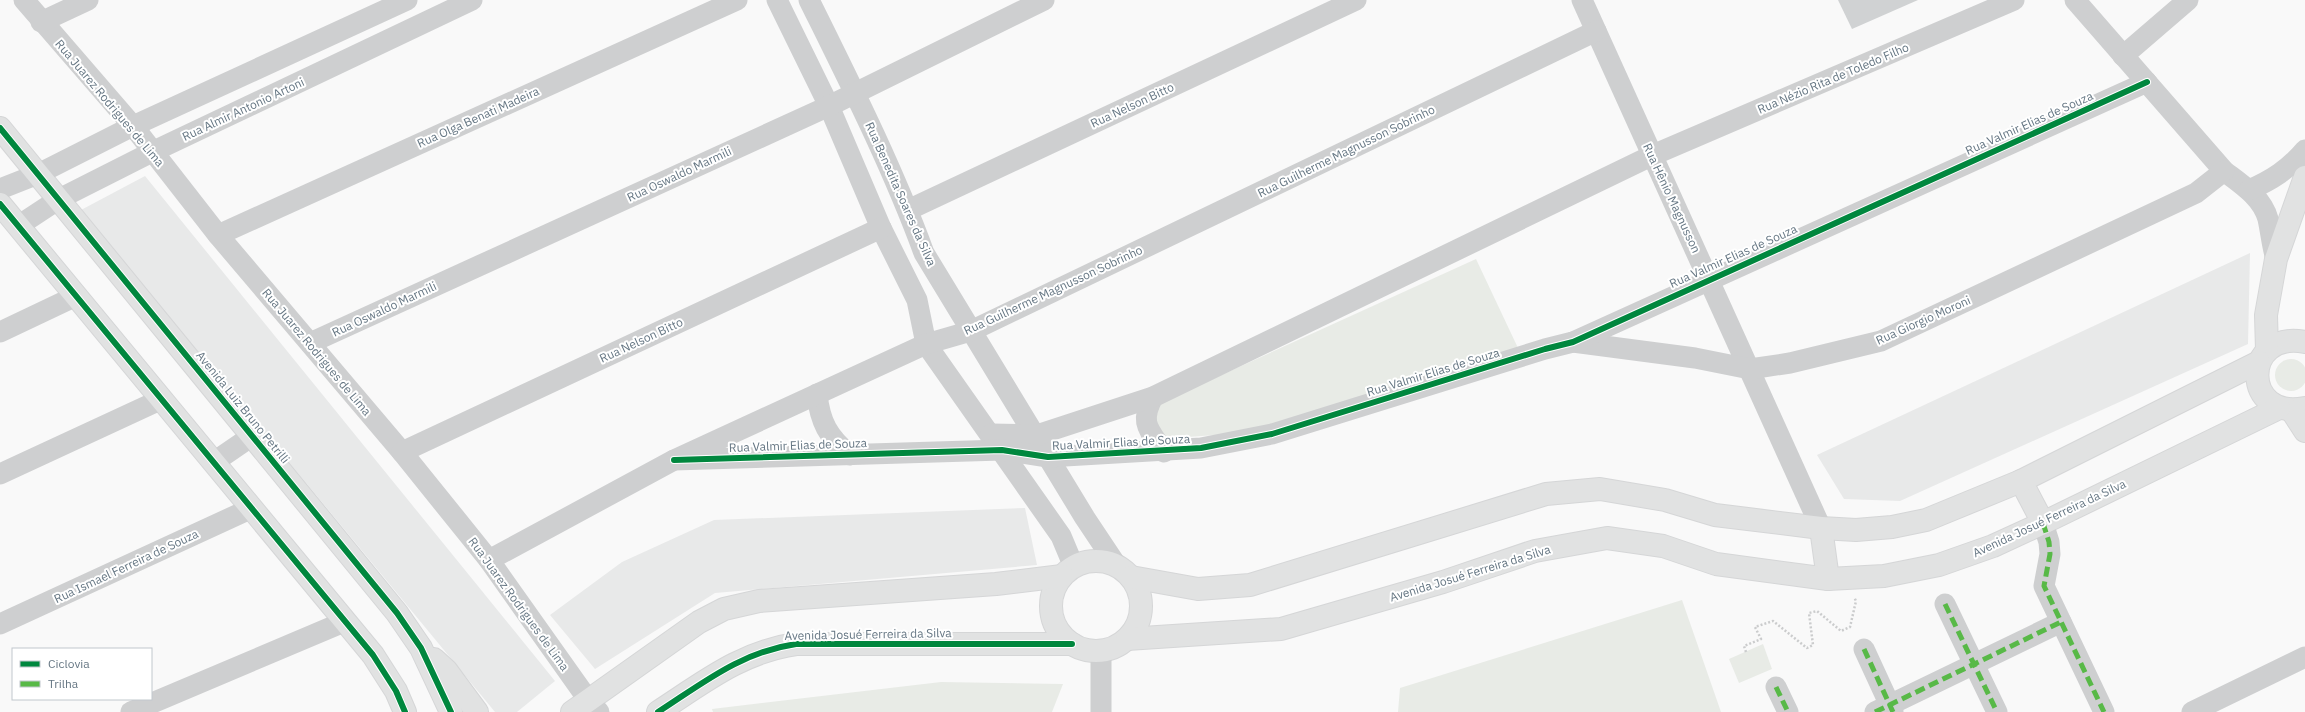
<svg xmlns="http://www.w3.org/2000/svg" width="2305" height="712" viewBox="0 0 2305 712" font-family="'IBM Plex Sans',sans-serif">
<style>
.built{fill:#e8e9e9}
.green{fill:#e8ebe6}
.building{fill:#d0d2d3}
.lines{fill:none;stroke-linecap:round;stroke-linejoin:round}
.major-casing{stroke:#d5d6d7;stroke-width:24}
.path{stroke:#cbcccd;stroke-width:2.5;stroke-dasharray:2 2;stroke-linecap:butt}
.minor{stroke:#cecfd0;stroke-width:21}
.major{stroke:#e1e2e2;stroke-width:22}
.quiet{stroke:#58b947;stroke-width:5;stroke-dasharray:10 5;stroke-linecap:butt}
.cycleway-casing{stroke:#fff;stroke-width:8}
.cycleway{stroke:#00873e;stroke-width:6}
.labels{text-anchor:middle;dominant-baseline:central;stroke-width:4;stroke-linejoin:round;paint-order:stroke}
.street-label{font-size:12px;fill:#657683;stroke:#fff}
</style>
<rect width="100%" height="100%" fill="#f9f9f9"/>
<g class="built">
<polygon points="145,176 555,681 517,712 495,712 81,210"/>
<polygon points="2250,253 2248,344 1900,501 1844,499 1817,455"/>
<polygon points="1025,508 1037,565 715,593 595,669 550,615 622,562 714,520"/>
</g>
<g class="green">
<polygon points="1476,259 1518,348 1259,432 1173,438 1161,435 1153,412 1162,402"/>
<circle cx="2291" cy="375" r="16"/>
<polygon points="1682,600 1721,712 1398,712 1400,688"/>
<polygon points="1763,644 1772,669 1739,683 1729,659"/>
<polygon points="941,682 1063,684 1052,712 713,712 712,709"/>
</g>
<polygon class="building" points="1838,0 1918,0 1852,29"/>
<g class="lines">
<g class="major-casing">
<g id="major">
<polyline points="0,128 397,613 421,648 451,712"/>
<polyline points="0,204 373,655 396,691 405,712"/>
<path d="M2305 342C2241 330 2242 421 2305 408"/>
<polyline points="2267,350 2266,315 2276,259 2305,177"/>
<polyline points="2292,411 2305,431"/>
<polyline points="2021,481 2043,523"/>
<polyline points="1821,528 1828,579"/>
<circle cx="1096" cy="606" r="45"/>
<polyline points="1131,577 1198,589 1250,585 1546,494 1600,489 1665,500 1715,515 1821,528 1856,530 1892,527 1926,520 2021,481 2259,362"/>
<polyline points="1127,639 1281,629 1443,582 1535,551 1607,538 1663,546 1716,564 1828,579 1884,576 1939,565 1993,546 2043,523 2279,408"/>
<polyline points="434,659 446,670 477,712"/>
<polyline points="572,712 699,622 724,609 759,601 996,584 1062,576"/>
<path d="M658 712C703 683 741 652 796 644H1072"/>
</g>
</g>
<polyline class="path" points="1746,652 1744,646 1761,639 1755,627 1773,621 1807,648 1813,645 1809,613 1817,611 1841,631 1850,627 1856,601 1854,597"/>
<g class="minor">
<polyline points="24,0 133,126 218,235 402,452 489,560 589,701 599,712"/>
<polyline points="777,0 829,106 881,228 917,300 926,344 1061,536 1074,567"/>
<path d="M809 0C850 83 892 166 924 253L1085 518 1117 566"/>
<polyline points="1582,0 1821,528"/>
<path d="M2075 0 2224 171C2241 184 2262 197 2268 219 2271 233 2272 246 2276 259"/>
<polyline points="41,22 88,0"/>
<polyline points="2123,56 2188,0"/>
<polyline points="0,189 38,174 133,126 407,0"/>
<path d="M2249 190C2272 180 2289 169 2305 150"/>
<polyline points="908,210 1356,0"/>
<polyline points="18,226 59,199 152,152 472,0"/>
<polyline points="218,235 737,0"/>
<polyline points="0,332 76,296"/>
<polyline points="1573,342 1695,358 1750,369 1790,363 1881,341 2196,193 2224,171"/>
<polyline points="310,343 829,106 1044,0"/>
<path d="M817 394C820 422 828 437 850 455"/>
<path d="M1153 397C1139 424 1149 429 1164 452"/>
<polyline points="991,434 1037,435 1153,397 1653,155 2014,0"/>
<polyline points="402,452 881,228"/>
<polyline points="674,460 1002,450 1048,457 1201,448 1272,434 1545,349 1573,342 2147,82"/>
<polyline points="214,462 252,436"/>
<polyline points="0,474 162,399"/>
<polyline points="2043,523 2049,542 2050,554 2044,586 2104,712"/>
<polyline points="489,560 674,460 926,344 971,331 1596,31"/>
<polyline points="1945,604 1997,712"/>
<polyline points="0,624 252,508"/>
<polyline points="1864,649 1893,712"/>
<polyline points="1101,651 1101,712"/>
<polyline points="1776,687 1788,712"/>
<polyline points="131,712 346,621"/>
<polyline points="1875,712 2061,622"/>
<polyline points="2192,712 2305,657"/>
</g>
<use href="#major" class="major"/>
<g class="quiet">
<polyline points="2043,523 2049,542 2050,554 2044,586 2104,712"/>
<polyline points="1945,604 1997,712"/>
<polyline points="1864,649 1893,712"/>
<polyline points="1776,687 1788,712"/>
<polyline points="1875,712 2061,622"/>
</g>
<g class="cycleway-casing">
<g id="cycleway">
<polyline points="0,128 397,613 421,648 451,712"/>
<polyline points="0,204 373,655 396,691 405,712"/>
<polyline points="674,460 1002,450 1048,457 1201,448 1272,434 1545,349 1573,342 2147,82"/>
<path d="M658 712C703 683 741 652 796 644H1072"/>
</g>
</g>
<use href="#cycleway" class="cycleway"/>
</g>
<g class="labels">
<g class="street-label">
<text transform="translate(1833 78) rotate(-23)">Rua Nézio Rita de Toledo Filho</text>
<text transform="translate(110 103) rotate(50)">Rua Juarez Rodrigues de Lima</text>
<text transform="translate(1132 105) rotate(-25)">Rua Nelson Bitto</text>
<text transform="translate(243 109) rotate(-25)">Rua Almir Antonio Artoni</text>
<text transform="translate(478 117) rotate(-24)">Rua Olga Benati Madeira</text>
<text transform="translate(2029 123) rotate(-24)">Rua Valmir Elias de Souza</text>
<text transform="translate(1346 151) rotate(-26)">Rua Guilherme Magnusson Sobrinho</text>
<text transform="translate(679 174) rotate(-25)">Rua Oswaldo Marmili</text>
<text transform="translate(901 194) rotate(66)">Rua Benedita Soares da Silva</text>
<text transform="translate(1672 198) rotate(65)">Rua Hênio Magnusson</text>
<text transform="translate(1733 256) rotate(-24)">Rua Valmir Elias de Souza</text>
<text transform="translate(1053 290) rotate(-25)">Rua Guilherme Magnusson Sobrinho</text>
<text transform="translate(384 309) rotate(-25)">Rua Oswaldo Marmili</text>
<text transform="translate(1923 320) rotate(-24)">Rua Giorgio Moroni</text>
<text transform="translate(641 340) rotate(-25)">Rua Nelson Bitto</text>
<text transform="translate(317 352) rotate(50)">Rua Juarez Rodrigues de Lima</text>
<text transform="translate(1433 372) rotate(-17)">Rua Valmir Elias de Souza</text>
<text transform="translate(243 407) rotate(51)">Avenida Luiz Bruno Petrilli</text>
<text transform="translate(1121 442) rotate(-3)">Rua Valmir Elias de Souza</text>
<text transform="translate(798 445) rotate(-2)">Rua Valmir Elias de Souza</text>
<text transform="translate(2049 518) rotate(-25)">Avenida Josué Ferreira da Silva</text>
<text transform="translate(126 566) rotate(-25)">Rua Ismael Ferreira de Souza</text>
<text transform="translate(1470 573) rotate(-17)">Avenida Josué Ferreira da Silva</text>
<text transform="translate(519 604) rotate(54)">Rua Juarez Rodrigues de Lima</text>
<text transform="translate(868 634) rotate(-1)">Avenida Josué Ferreira da Silva</text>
</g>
</g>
<rect x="12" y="648" width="140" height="52" fill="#ffffff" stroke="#c1c8cd"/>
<rect x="20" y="661" width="20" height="6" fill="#00873e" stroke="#c1c8cd"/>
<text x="48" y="668" font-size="12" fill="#657683">Ciclovia</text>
<rect x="20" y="681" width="20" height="6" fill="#58b947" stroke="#c1c8cd"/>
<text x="48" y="688" font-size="12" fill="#657683">Trilha</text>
</svg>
